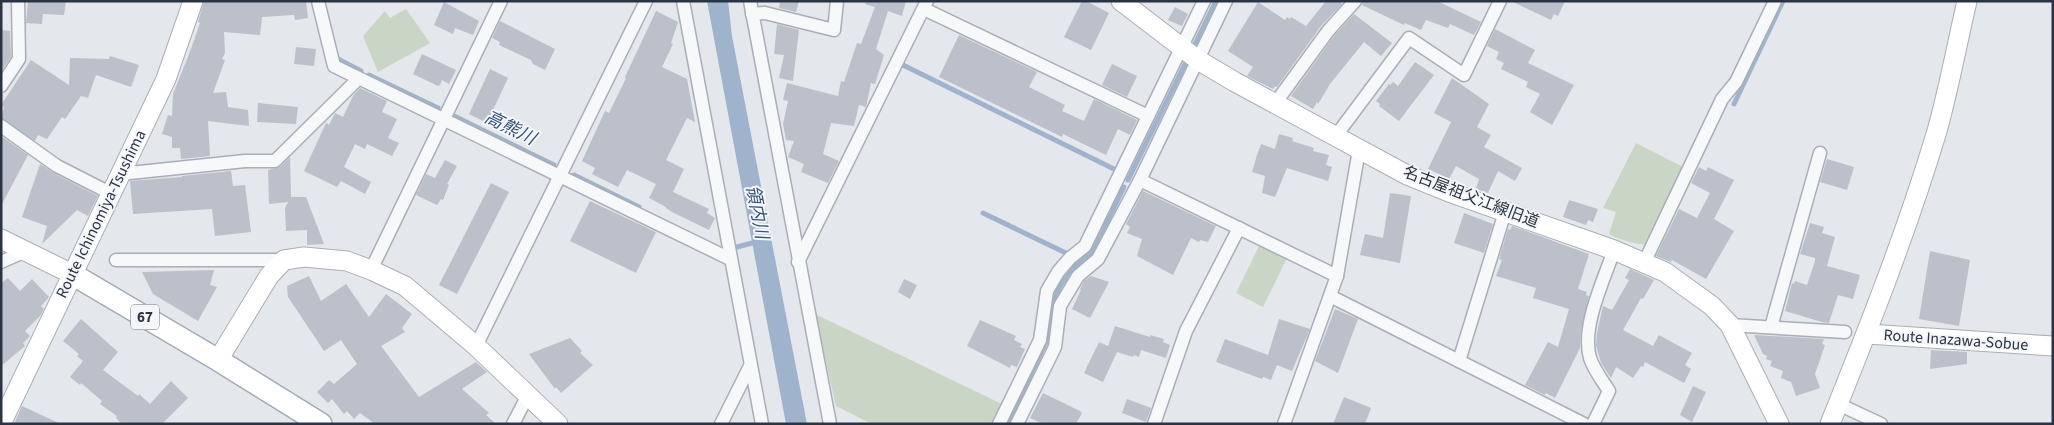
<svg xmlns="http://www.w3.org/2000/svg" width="2054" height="425" viewBox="0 0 2054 425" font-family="'Source Sans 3','Noto Sans JP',sans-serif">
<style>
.green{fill:#c9d6c5}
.water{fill:#9fb4cc}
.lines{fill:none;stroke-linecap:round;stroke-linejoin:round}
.stream{stroke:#9fb4cc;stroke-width:5}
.building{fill:#bbc0ca}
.street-casing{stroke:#a9aeb7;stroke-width:15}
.secondary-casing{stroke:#a9aeb7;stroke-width:21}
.primary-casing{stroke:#a3abb8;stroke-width:24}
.street{stroke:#f7f8fa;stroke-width:12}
.secondary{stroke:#fff;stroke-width:19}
.primary{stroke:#fff;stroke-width:21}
.labels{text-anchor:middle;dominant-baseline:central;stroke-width:4;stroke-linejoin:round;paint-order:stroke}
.shield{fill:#f4f6f9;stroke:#676e7b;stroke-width:1}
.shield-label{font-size:15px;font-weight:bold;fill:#2b3445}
.street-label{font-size:16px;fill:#2b3445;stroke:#f4f6f9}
.water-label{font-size:18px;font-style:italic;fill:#34527a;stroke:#f4f6f9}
</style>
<rect width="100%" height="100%" fill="#e4e7ec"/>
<g class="green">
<polygon points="406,9 430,43 378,72 363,36 385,11 390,18"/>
<path d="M1636 143 1685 168 1648 244C1640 246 1617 239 1609 234L1616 212 1603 208Z"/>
<polygon points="1260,244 1287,258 1263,307 1236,293"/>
<polygon points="815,314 1004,405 994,424 872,424 836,406"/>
</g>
<polygon class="water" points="707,1 728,1 732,36 807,424 786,424"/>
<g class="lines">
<g class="stream">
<polyline points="1195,44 1216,1"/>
<polyline points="336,55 338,59 361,71"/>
<polyline points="903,65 1116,170"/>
<polyline points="369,75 438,108"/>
<polyline points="1734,104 1783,1"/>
<polyline points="454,116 554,165"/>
<polyline points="574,175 639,207"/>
<polyline points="1128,180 1185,64"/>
<polyline points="983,213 1068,254"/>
<polyline points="737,247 756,242"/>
<polyline points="1007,424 1048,338 1053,303 1060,286 1074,267 1092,252 1124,187"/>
</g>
</g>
<g class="building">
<polygon points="28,1 66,1 64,15 43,14 42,24 26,23"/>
<polygon points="204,1 306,1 308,18 295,20 294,15 262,17 260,35 224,32 225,53 222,59 225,60 213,93 226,92 228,107 248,110 249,126 208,121 210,156 181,159 180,148 172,148 172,137 162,134 168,115 172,116 173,94 191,49 200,23 198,22"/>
<polygon points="780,1 799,1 796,12 779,8"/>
<polygon points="866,1 906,1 902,16 888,11 876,49 884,55 875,84 871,83 866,107 859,105 854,126 831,123 823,154 839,161 828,183 801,172 804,164 788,157 794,141 786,140 783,124 788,101 783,100 787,83 838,96 841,81 844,82 857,43 861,44 875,7 865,4"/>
<polygon points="1082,1 1086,1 1109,13 1091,50 1064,37"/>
<polygon points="1326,1 1339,1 1342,4 1321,26 1277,87 1275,86 1273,89 1247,76 1253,67 1228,51 1258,2 1285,20 1287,17 1290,19 1291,17 1306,26"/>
<polygon points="1363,1 1437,1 1481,22 1474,35 1450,24 1448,28 1426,20 1421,30 1405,23 1404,25 1362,5"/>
<polygon points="1511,1 1565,1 1558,16 1554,14 1551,20"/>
<polygon points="444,2 479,21 473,35 455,28 453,34 434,25"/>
<polygon points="1175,7 1188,14 1182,26 1168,20"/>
<polygon points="656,11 678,22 671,43 673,44 662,67 687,79 695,122 687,118 666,160 684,169 673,192 709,209 707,213 715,218 709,230 672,212 666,208 666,207 649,198 656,184 627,170 618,187 592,174 595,168 582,161 605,111 609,113 626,78 625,77"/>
<polygon points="1354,14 1392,43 1381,56 1364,42 1330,84 1318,104 1317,102 1313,109 1291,96 1334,36"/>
<polygon points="500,21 555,49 545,70 533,64 531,60 499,45 500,42 492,38"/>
<polygon points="777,24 799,30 793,81 779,78 784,55 774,54"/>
<polygon points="1495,29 1535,50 1528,63 1574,85 1552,125 1530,112 1540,94 1526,87 1528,82 1501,69 1504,63 1496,59 1499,52 1487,46"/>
<polygon points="1,30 10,31 11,57 1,71"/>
<polygon points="959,35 1037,72 1029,87 1065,105 1062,111 1084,121 1094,99 1137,120 1130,135 1118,129 1106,155 1063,134 1062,137 939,77"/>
<polygon points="296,47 316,49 314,66 294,64"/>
<polygon points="422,54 456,70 449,84 442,80 440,85 438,86 413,74"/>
<polygon points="110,56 139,65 131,87 96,75 88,98 81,96 65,119 62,117 47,139 38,135 35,141 1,118 4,107 1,105 31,60 69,85 70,58 109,59"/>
<polygon points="1415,62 1434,75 1399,121 1379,106 1380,104 1376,101 1389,84 1390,85 1393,82 1398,86"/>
<polygon points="1112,64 1137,76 1127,97 1102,85"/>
<polygon points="490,69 508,78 487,123 469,114"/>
<polygon points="1452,78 1489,104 1477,127 1491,135 1484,147 1522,168 1515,181 1498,171 1488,193 1476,189 1479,179 1456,166 1449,179 1428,169 1451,122 1434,113"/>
<polygon points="360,88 387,101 382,112 397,119 388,138 399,143 392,156 367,144 365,149 355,144 344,167 371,182 365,194 341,181 337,187 304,171 326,123 329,125 335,113 343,117 353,96"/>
<polygon points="258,103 298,107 296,124 257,122"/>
<polygon points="1279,134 1293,138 1292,141 1314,148 1313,151 1329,155 1326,165 1332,167 1328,181 1287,168 1275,197 1262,193 1265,176 1252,172 1257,155 1261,144 1275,149"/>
<polygon points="1,136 28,155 1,206"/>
<polygon points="290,157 291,197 306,197 324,244 307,245 307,230 286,231 285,208 288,202 269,204 268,170 280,167"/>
<polygon points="1827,159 1854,167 1847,190 1820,182"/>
<polygon points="445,160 457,166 447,184 449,185 443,200 441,199 437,205 416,195 426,174 435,178"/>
<polygon points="40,164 59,176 98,196 88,216 77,210 42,244 47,226 22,217"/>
<polygon points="1699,167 1706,171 1708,167 1734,180 1714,219 1734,231 1706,279 1672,260 1671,262 1656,256 1679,209 1697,218 1710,193 1691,183"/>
<polygon points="231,171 233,186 245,185 251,232 215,236 212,209 133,214 130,181 182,177 182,176"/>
<polygon points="491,183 509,192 457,294 439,285"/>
<polygon points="1143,191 1216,226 1208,242 1200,240 1199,242 1191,238 1173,275 1137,256 1142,239 1127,233 1130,227 1126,224"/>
<polygon points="1390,193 1411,196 1400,263 1360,255 1365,234 1383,238"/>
<polygon points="1569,200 1598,209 1593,222 1588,220 1586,225 1563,217"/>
<polygon points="590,201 656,232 636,273 570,241"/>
<polygon points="1464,213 1493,224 1484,253 1454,243"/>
<polygon points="1810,223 1824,227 1822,233 1835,237 1827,266 1860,275 1853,299 1838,295 1829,323 1822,322 1785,311 1792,283 1794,284 1795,281 1807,285 1815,261 1815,258 1800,254"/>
<polygon points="1512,226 1589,254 1578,289 1587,292 1586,295 1589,296 1581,330 1580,348 1555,398 1546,393 1545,395 1525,385 1548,342 1558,347 1569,309 1533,298 1536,288 1496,276 1502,260 1499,259 1508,229 1510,230"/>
<polygon points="1930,251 1970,260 1959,326 1919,319"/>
<polygon points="1630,269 1654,280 1643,299 1641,298 1623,330 1653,346 1659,335 1692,353 1685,365 1691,369 1684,383 1645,362 1643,367 1641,366 1633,378 1616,367 1611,378 1601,363 1596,345 1597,333 1603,306 1612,310 1629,280 1625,278"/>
<polygon points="214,270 210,285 217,287 198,321 153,294 142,272"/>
<polygon points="309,276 321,301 346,284 369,317 386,294 412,314 402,328 405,332 381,346 419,397 476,362 487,372 462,389 489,413 486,415 496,424 375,424 360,413 354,419 347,411 344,414 332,399 328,403 317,392 329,380 334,384 357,364 341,340 324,351 288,297 287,286"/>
<polygon points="1091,276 1109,282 1090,318 1072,309 1081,290 1080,289 1084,281"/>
<polygon points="8,278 20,291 32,279 49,297 41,306 44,309 40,316 25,331 30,336 23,343 25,346 1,366 1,283"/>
<polygon points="904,279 917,285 910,299 898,292"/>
<polygon points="1335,309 1358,319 1338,373 1315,361"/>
<polygon points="81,319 118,352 103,370 138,396 139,394 150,404 171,381 188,398 162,424 122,424 116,418 117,416 100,404 102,401 81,383 80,385 70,377 83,361 77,356 79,354 63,341"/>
<polygon points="1279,319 1310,329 1292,371 1277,365 1271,380 1263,377 1262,379 1216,362 1225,339 1268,355"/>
<polygon points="980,320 1016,336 1014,340 1022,344 1020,347 1025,349 1017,367 1011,365 1010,368 967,346"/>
<polygon points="1115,326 1150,337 1150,335 1164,339 1163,342 1170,345 1166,358 1141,350 1139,357 1134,355 1133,357 1117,352 1103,382 1084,373 1099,342 1108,346"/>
<polygon points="1754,335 1824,339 1822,344 1825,345 1815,374 1820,388 1796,396 1791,382 1781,378 1783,371 1770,366 1772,361 1766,359 1767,356 1763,354"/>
<polygon points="570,338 582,351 580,353 593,365 561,393 556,387 555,389 529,354"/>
<polygon points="1931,350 1967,352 1967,364 1930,369"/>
<polygon points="1693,386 1706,392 1692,422 1680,415"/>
<polygon points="1043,393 1080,411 1082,413 1076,424 1043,424 1030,418"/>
<polygon points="1344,397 1371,408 1365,424 1333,424"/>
<polygon points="1127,399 1151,408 1146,422 1122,413"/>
<polygon points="22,406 61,424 14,424"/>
</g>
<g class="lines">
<g class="street-casing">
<g id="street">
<polyline points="318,1 334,66 730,259"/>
<polyline points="683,1 762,424"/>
<polyline points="750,1 830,424"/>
<polyline points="1226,1 1140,180 1337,276"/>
<polyline points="924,9 1148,116"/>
<polyline points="752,14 765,13 834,30 837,1"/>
<polyline points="1,86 19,59 18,1"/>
<polyline points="1274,105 1328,31 1355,1"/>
<polyline points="1,126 57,166 110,193"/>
<polyline points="1335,137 1409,38 1464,75 1500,1"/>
<polyline points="120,174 245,161 275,161 358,79"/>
<polyline points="116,260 284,260"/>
<polyline points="1,262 26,251"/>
<polyline points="798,262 927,1"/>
<polyline points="1644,263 1722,99 1736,82 1775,1"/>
<polyline points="371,270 501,1"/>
<polyline points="1330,296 1584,424"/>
<polyline points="1730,325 1845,332"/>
<polyline points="1771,327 1820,153"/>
<polyline points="476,346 646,1"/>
<polyline points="1459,361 1505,212"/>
<polyline points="1838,404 1881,424"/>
<polyline points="513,424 528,395"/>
<polyline points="721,424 750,366"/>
<polyline points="999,424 1040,340 1047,291 1058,272 1070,258 1085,246 1204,1"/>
<polyline points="1017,424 1055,347 1060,306 1078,276 1098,259 1140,180"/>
<polyline points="1154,424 1186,331 1239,228"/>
<polyline points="1284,424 1337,276 1359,150"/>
<path d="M1593 424 1609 391C1602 380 1594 370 1590 358 1581 326 1604 280 1614 250"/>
</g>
</g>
<g class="secondary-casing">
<g id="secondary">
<polyline points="1121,1 1198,60 1235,82 1407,175 1449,192 1614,250 1665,272 1712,306 1730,325 1779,424"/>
<polyline points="1,239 72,274"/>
<polyline points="1867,334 2053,346"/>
<polyline points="218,360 269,276 284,260 304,257 347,261 371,270 405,286 476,346 558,424"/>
<polyline points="1,424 166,79 193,1"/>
<path d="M1830 424C1869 327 1907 231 1937 131 1949 88 1957 44 1967 1"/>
</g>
</g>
<g class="primary-casing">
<polyline id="primary" points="72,274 218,360 321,424"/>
</g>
<use href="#street" class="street"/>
<use href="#secondary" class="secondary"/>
<use href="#primary" class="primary"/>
</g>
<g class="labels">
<rect class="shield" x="131" y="304.5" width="28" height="25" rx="4"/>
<g class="shield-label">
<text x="145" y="317">67</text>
</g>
<g class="street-label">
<text transform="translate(1471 197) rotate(21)">名古屋祖父江線旧道</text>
<text transform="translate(101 214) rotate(-64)">Route Ichinomiya-Tsushima</text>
<text transform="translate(1956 340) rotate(4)">Route Inazawa-Sobue</text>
</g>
<g class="water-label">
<text transform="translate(510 128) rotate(26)">高熊川</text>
<text transform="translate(757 212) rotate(79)">領内川</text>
</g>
</g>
<rect width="2054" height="425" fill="none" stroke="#2b3445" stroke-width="5"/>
</svg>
